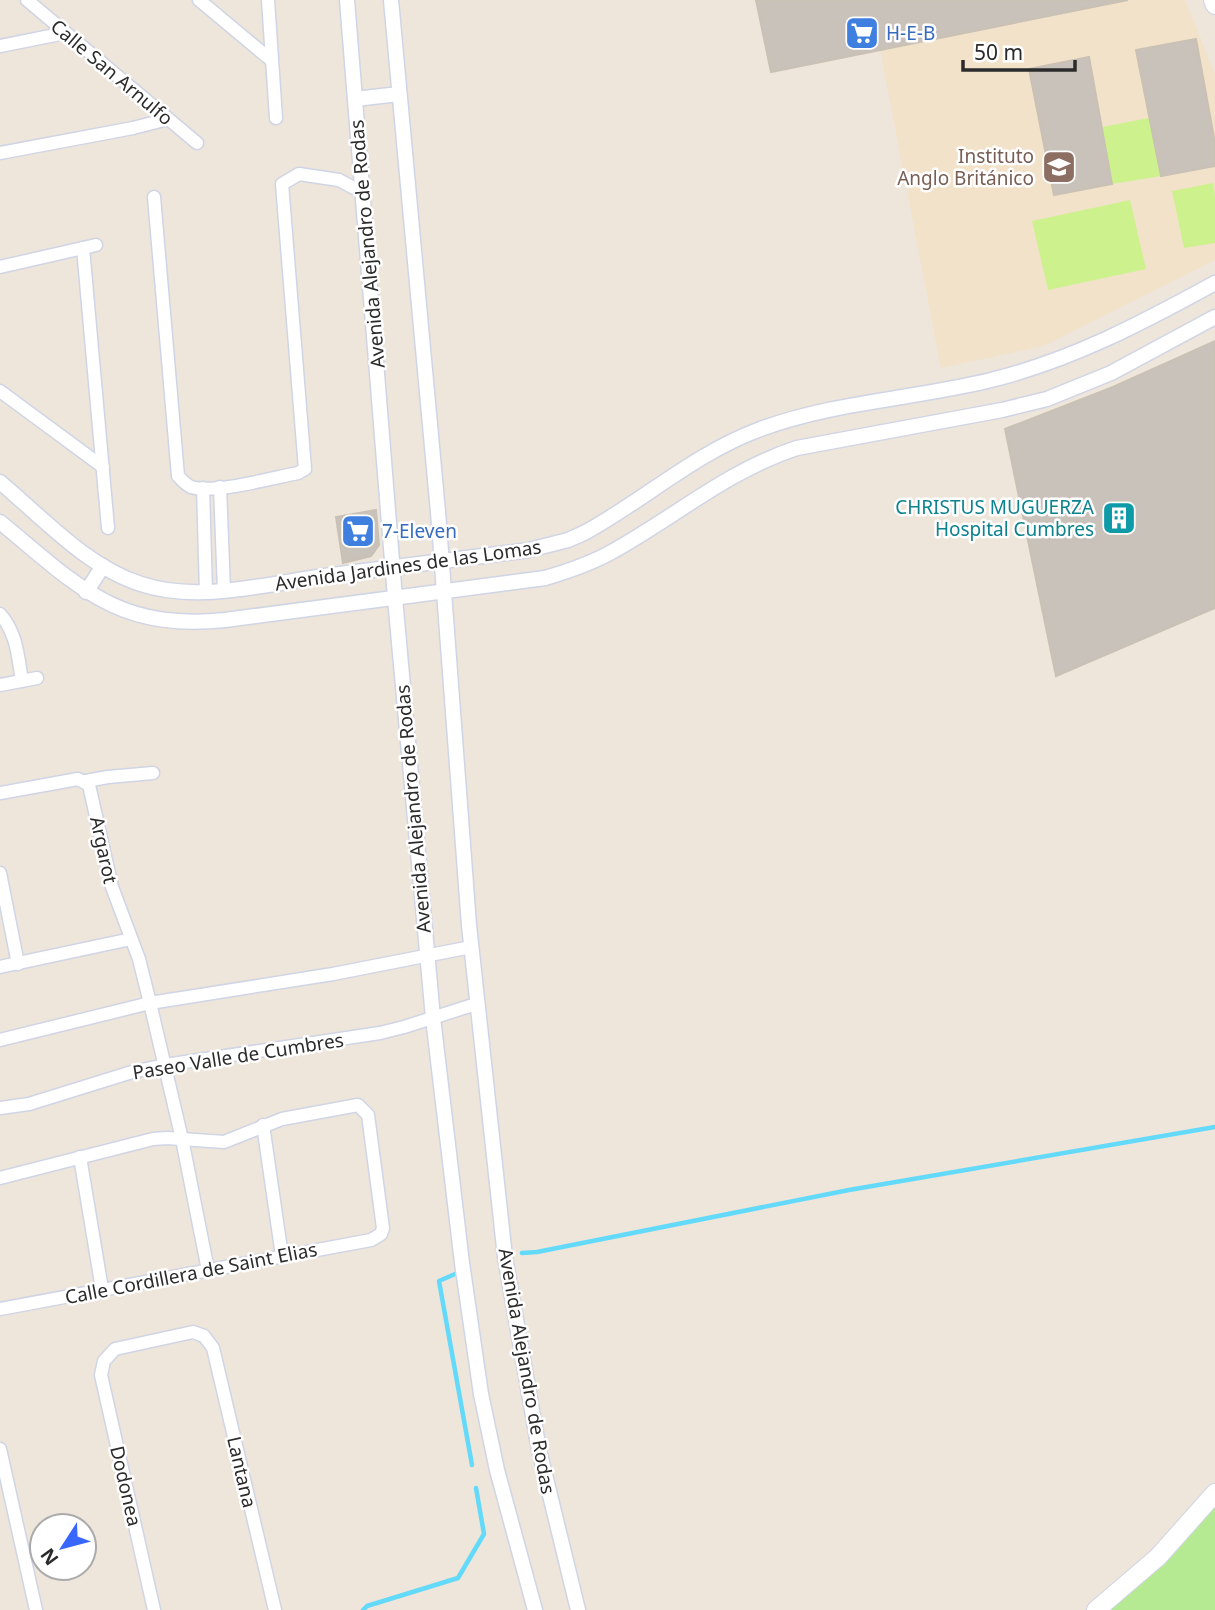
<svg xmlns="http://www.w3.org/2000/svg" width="1215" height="1610" viewBox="0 0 1215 1610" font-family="'Noto Sans',sans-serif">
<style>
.education{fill:#f1e2c9}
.green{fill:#b5ea92}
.pitch{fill:#cdf28d}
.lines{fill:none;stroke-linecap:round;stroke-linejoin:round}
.stream{stroke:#64dafa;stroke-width:4.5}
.building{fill:#c9c2bb;stroke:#cac1b5;stroke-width:2}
.minor-casing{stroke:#d0d5e5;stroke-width:15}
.tertiary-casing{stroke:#d0d5e5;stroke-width:17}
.secondary-casing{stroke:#d0d5e5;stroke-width:20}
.minor{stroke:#fff;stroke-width:12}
.tertiary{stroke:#fff;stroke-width:14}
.secondary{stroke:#fff;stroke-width:18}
.labels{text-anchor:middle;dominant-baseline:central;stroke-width:5;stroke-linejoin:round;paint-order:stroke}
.shop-label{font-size:19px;fill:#366cbe;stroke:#fff;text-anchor:start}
.street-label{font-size:19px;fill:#2b2b2b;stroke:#fff}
.education-label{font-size:19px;fill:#785e54;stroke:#fff;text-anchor:end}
.culture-label{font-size:19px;fill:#0d838f;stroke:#fff;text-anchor:end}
</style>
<rect width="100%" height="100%" fill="#eee5db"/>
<polygon class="education" points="1128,0 1185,0 1215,74 1215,260 1044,346 941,368 880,49"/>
<polygon class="green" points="1215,1506 1215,1610 1106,1610"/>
<g class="pitch">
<polygon points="1149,118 1161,176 1112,184 1102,127"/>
<polygon points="1213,183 1215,195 1215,243 1184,248 1172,191"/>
<polygon points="1130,200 1146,269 1048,290 1032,221"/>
</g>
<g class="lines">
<g class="stream">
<polyline points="522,1253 537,1252 849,1190 1215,1127"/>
<polyline points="455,1274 439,1281 472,1465"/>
<polyline points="363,1610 367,1606 458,1578 484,1534 476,1488"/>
</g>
</g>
<g class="building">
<polygon points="756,0 1128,0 771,72"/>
<polygon points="1196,39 1215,143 1215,166 1161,176 1136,50"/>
<polygon points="1089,57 1112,184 1054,195 1029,69"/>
<polygon points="1215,341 1215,608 1056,676 1005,429 1113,387"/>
<polygon points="376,510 379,545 371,556 343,563 336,517"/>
</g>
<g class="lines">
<g class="minor-casing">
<g id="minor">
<polyline points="27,0 197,143"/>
<polyline points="199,0 271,60"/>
<polyline points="268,0 276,118"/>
<polyline points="0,46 65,33"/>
<polyline points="0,153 133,128 168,119"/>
<path d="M154 197 178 476C182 480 186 485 191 487 215 494 272 478 298 473L305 469 282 184 299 174 339 180 363 193"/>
<polyline points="83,248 108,528"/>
<polyline points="0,267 96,245"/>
<polyline points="0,391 103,467"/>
<polyline points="220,487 224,590"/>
<polyline points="203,488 206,592"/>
<path d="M0 614C17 633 18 657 22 681"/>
<polyline points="0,685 37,678"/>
<polyline points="86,781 108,777 153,773"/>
<polyline points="0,793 78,779 89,785 112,887 139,959 150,1003 182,1139 208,1270"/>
<polyline points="0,873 18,964"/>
<polyline points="0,967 131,939"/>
<polyline points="0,1040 150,1003 333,974 471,947"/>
<polyline points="0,1108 29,1104 132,1072 165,1065 380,1033 404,1027 476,1004"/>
<polyline points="263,1125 282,1256"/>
<polyline points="80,1157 102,1289"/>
<polyline points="0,1178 153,1139 167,1138 224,1142 282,1119 358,1105 368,1115 383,1228 381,1234 371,1240 0,1309"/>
<polyline points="0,1449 36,1610"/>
<polyline points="154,1610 101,1375 104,1361 115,1349 193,1332 204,1336 213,1348 275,1610"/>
</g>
</g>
<g class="tertiary-casing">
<g id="tertiary">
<polyline points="347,0 395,598 433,1018 462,1263 481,1394 497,1470 535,1610"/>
<polyline points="391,0 438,512 469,925 505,1257 539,1450 578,1610"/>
<polyline points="355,99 399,94"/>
<path d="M0 482C43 518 87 567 141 584 197 603 267 584 324 576 393 567 461 559 529 550L568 540 584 533C643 501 694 454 758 430 832 402 914 399 991 380 1072 360 1142 323 1215 283"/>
<path d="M0 522C78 586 116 631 225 620L545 578C569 571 593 563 615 550 676 516 729 470 797 448L1002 410 1047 399 1111 373 1215 317"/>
<polyline points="86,592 103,566"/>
</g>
</g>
<g class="secondary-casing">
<g id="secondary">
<polyline points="1213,0 1215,5"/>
<polyline points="1096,1610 1158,1557 1215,1493"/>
</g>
</g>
<use href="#minor" class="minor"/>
<use href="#tertiary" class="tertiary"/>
<use href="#secondary" class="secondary"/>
</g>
<defs>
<g id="supermarket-square" transform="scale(1.75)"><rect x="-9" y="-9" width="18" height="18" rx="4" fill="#3f7fe0" stroke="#fff"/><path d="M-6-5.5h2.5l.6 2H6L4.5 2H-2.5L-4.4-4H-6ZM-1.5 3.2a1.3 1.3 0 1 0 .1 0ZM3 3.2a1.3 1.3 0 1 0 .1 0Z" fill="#fff"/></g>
<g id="school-square" transform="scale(1.75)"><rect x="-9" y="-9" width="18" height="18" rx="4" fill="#8d6e63" stroke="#fff"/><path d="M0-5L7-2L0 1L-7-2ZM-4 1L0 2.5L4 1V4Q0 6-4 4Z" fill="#fff"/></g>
<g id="building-square" transform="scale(1.75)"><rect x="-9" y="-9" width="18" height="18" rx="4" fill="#0f9aa8" stroke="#fff"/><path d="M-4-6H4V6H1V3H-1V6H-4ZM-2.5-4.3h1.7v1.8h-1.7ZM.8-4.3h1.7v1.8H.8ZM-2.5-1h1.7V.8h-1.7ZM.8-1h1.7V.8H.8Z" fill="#fff"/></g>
</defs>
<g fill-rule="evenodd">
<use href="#supermarket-square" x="862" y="33"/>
<use href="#school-square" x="1059" y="167"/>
<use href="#building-square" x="1119" y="518"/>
<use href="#supermarket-square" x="358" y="531"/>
</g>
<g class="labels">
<g class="shop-label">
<text x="886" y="33">H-E-B</text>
<text x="382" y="531">7-Eleven</text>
</g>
<g class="street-label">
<text transform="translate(112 72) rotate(40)">Calle San Arnulfo</text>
<text transform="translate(367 244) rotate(-95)">Avenida Alejandro de Rodas</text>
<text transform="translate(408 565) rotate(-8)">Avenida Jardines de las Lomas</text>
<text transform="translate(413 809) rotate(-95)">Avenida Alejandro de Rodas</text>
<text transform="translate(104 850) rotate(78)">Argarot</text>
<text transform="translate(238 1056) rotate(-9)">Paseo Valle de Cumbres</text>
<text transform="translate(191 1273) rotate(-11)">Calle Cordillera de Saint Elias</text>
<text transform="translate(527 1371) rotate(80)">Avenida Alejandro de Rodas</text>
<text transform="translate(242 1472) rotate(77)">Lantana</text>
<text transform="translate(126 1486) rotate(77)">Dodonea</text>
</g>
<g class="education-label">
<text x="1034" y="156">Instituto<tspan x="1034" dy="22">Anglo Británico</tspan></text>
</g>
<g class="culture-label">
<text x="1094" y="507">CHRISTUS MUGUERZA<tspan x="1094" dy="22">Hospital Cumbres</tspan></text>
</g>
</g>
<g transform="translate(63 1547) rotate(234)"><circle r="33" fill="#ffffff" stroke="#aaaaaa" stroke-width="2"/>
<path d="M0-5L12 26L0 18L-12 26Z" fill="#3767ff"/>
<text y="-10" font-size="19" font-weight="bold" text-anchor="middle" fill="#2b2b2b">N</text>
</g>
<path d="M963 60v10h112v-10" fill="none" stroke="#2b2b2b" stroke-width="3.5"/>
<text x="974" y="60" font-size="21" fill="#2b2b2b" stroke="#ffffff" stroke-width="5" paint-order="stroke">50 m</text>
</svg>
